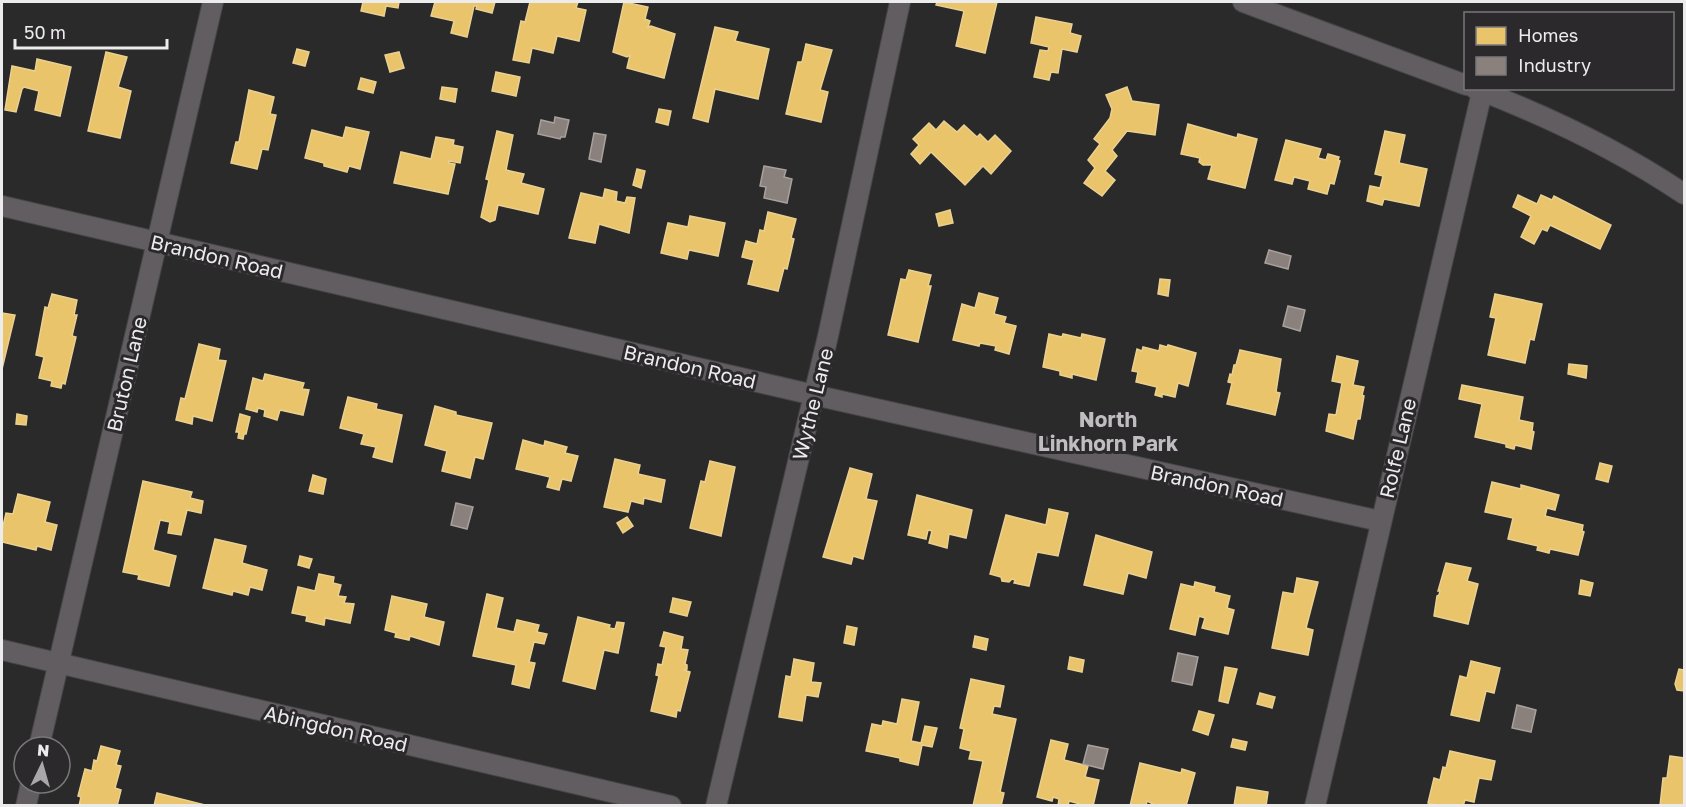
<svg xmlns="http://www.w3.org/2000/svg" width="1686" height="807" viewBox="0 0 1686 807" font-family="'Golos Text',sans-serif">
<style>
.homes{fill:#e9c46a;stroke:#ead091;stroke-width:1.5}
.industry{fill:#8a817c;stroke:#a8a19e;stroke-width:1.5}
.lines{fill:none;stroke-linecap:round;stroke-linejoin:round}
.minor-casing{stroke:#454545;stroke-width:22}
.minor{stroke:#615d61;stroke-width:20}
.labels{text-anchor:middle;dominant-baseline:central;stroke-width:6;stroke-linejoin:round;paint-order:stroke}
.street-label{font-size:20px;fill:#edeced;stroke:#2b292b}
.neighbourhood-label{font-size:21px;font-weight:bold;fill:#bfbdbf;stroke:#2b292b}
</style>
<rect width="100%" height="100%" fill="#2a2a2a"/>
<g class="homes">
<polygon points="363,2 399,2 398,8 386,6 384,16 361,11"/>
<polygon points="435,2 495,2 492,13 476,9 477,6 474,6 467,37 451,33 454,21 431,16"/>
<polygon points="530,2 578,2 576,8 586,10 579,41 557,36 553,53 532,48 529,63 513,60 521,21 525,22"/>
<polygon points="624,2 648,7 645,19 650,21 648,27 651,26 675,34 664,78 627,68 630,55 627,57 613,52"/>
<polygon points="937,2 997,2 985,53 956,46 964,11 936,5"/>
<polygon points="1036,17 1072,24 1070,33 1081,36 1077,52 1062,49 1058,73 1051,72 1049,80 1034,77 1040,50 1048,51 1049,47 1031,43"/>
<polygon points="715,27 738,32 735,41 769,49 758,99 715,89 708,122 693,118"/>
<polygon points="806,44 832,50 820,90 828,92 821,122 786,114 798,62 802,62"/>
<polygon points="297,49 309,52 305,66 293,63"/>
<polygon points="106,52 127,57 118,87 131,91 120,138 88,131"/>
<polygon points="399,52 404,68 390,72 385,55"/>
<polygon points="37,59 71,67 60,116 35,110 39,91 24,87 22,89 16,112 5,110 12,66 35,71"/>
<polygon points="496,72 520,77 516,96 492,91"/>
<polygon points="361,78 376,82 373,93 358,89"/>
<polygon points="442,87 457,89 455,102 440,99"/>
<polygon points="1127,87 1132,101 1159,105 1155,135 1127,131 1112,150 1117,156 1105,171 1115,180 1102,196 1084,183 1095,168 1088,160 1100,144 1094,139 1110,118 1112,109 1106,95"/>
<polygon points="249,90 274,97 270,114 276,115 268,150 262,149 257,169 231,163 236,142 239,142"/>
<polygon points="659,109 671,111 668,125 656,122"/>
<polygon points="944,121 957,132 964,125 977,137 980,134 988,142 995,135 1011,151 991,174 983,166 965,185 931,152 920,164 911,154 919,145 913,139 929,123 936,130"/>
<polygon points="1188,124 1237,138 1238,134 1257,139 1245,188 1208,179 1212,165 1203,165 1199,162 1200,158 1181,154"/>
<polygon points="346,127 369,132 360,169 349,166 347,172 324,166 324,163 305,158 312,130 343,138"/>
<polygon points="497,131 513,135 506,170 524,174 521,183 544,189 538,214 498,205 495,220 490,222 481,217 489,180 486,179"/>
<polygon points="1385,131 1405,135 1399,163 1427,169 1419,206 1384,199 1382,205 1367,201 1370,186 1380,188 1383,176 1375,174"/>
<polygon points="436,137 454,140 453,145 463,147 460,163 449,161 449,163 455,164 448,194 394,183 401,152 431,159"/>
<polygon points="1286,140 1321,149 1318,158 1326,160 1328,154 1339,157 1338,160 1340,161 1334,184 1330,183 1327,194 1308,189 1310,181 1294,177 1292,184 1275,180"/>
<polygon points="637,169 645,171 641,188 633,185"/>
<polygon points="605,189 617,192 616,201 625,203 627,197 635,198 629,233 599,224 595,243 569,238 581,193 603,198"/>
<polygon points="1518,195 1537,204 1541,195 1552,200 1554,196 1611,225 1600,249 1550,225 1547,231 1542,229 1534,244 1521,237 1531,216 1513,207"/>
<polygon points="950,210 953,223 939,226 936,214"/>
<polygon points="768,212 796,219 791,238 794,239 787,269 784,268 778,291 748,284 754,260 742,257 746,241 757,244 760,230 764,231"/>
<polygon points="690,216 725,223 718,256 689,250 687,259 661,253 668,223 688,227"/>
<polygon points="909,270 931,275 928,286 931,286 918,342 888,335 901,279 906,280"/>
<polygon points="1160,279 1170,280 1168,296 1158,294"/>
<polygon points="979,293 998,298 994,314 1006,317 1004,323 1016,326 1009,354 995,350 996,346 980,343 979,346 953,340 962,304 975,308"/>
<polygon points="52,294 77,300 74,315 77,315 72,336 76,337 65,384 62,383 61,388 51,386 52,381 39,378 44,357 36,355 45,307 48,308"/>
<polygon points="1495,294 1542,304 1534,340 1530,339 1525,363 1488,355 1496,318 1490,317"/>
<polygon points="2,313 15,315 2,369"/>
<polygon points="1049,334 1062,337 1063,334 1081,338 1082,334 1105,339 1096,380 1072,374 1072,378 1060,375 1060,371 1043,367"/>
<polygon points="199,344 220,349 218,360 226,361 212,421 193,416 192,424 176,420 181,398 185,399"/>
<polygon points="1160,345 1167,347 1168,345 1196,353 1188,386 1178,383 1175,397 1162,394 1162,397 1155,395 1157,387 1136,382 1138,372 1132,371 1137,349 1142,351 1143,347 1159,351"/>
<polygon points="1240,350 1281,359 1276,392 1280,393 1275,415 1227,404 1232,383 1228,382 1230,374 1232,375 1234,365 1236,365"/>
<polygon points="1337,356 1358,361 1353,385 1364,387 1362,395 1364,396 1360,419 1357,419 1353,439 1326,431 1329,414 1336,415 1342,383 1332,381"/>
<polygon points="1569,364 1587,366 1586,378 1568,374"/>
<polygon points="265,374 304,383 302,389 309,390 303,415 280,410 277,420 264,416 265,410 258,408 257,412 246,409 253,378 263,381"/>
<polygon points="1462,385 1523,397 1519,420 1533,423 1532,431 1534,432 1531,449 1515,445 1514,449 1506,447 1506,444 1475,437 1482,404 1459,399"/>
<polygon points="348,397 377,404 376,409 402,415 392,462 373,457 376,447 361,444 364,434 340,428"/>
<polygon points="435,406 456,412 456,415 492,423 483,459 475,457 470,478 442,471 447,451 425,445"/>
<polygon points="17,414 27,416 26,425 16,424"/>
<polygon points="240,414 250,417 246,434 244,434 243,439 238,438 239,432 236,432"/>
<polygon points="523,440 544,446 545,441 567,447 565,453 578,456 571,481 562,479 559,490 547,487 550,477 516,469"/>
<polygon points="615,459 640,465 638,474 665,480 661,502 644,498 643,504 631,501 628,512 604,507"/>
<polygon points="710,461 735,467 721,536 690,528 701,481 705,482"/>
<polygon points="1600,463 1612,466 1608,482 1596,479"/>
<polygon points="850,468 872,474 866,499 877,501 863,559 853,556 851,564 823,557"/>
<polygon points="313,475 326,479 323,494 309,491"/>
<polygon points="143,481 192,492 190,498 203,501 201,513 187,510 181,535 168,533 170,522 160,520 153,550 176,556 169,586 138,579 139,575 123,572"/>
<polygon points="1492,482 1521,489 1521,485 1559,495 1555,510 1547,508 1545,516 1583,525 1582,531 1584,532 1578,555 1550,549 1549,553 1537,550 1538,546 1508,539 1513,518 1485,512"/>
<polygon points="18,494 50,502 45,522 57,525 51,550 37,546 36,550 2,542 2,530 6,513 13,514"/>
<polygon points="917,495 972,510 966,538 949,534 947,548 929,543 932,531 928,530 926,539 908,535"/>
<polygon points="1049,509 1068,513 1058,556 1037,552 1029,586 1014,583 1015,580 1012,579 1009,582 1002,581 1001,577 990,574 1006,515 1046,525"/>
<polygon points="627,517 633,526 623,533 617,523"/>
<polygon points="1096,535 1152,552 1146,578 1128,573 1123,594 1084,585"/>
<polygon points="215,539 246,546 242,563 267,570 262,590 250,587 248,595 233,591 232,595 203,588"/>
<polygon points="300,556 312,559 309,568 298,565"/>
<polygon points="1446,563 1471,568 1467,581 1478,584 1468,624 1434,616 1437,596 1439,595 1440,591 1438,591"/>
<polygon points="319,574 334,577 333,583 341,585 338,596 346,597 344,603 354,604 350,623 325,618 324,625 306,621 307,616 292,613 298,587 315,591"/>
<polygon points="1297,578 1318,582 1306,628 1313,630 1308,655 1272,648 1283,592 1294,594"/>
<polygon points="1581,580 1593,583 1590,596 1579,594"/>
<polygon points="1195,582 1215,587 1214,592 1230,596 1227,608 1234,610 1228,634 1202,628 1205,618 1199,616 1195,635 1170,629 1181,584 1194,587"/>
<polygon points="487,594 503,598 496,628 514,632 517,620 539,625 537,632 547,634 544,644 534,642 529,662 535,663 529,688 512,684 516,665 473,656"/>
<polygon points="392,596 427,604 424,617 444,622 439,645 410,636 409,640 395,637 396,633 385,630"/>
<polygon points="673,598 691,602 687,616 670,612"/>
<polygon points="578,617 610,625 609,628 615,629 617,622 624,623 618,653 604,650 595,689 563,681"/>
<polygon points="847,626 857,628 854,645 844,643"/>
<polygon points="664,632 683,637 681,649 688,650 685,664 687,665 687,669 684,670 690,672 680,711 677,710 676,717 651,711 659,676 656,675 658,664 662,665 666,647 660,646"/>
<polygon points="975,636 988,639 986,650 973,647"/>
<polygon points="1070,657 1084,660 1082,672 1068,669"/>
<polygon points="794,659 814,663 811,682 821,683 818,697 806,695 802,721 779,717 786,676 791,677"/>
<polygon points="1471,661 1500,668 1494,693 1486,691 1479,721 1451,715 1460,676 1467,678"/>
<polygon points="1225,667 1237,669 1228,703 1219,701"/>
<polygon points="1684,668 1684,691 1677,690 1675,684 1679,669 1684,670"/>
<polygon points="971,679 1004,686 1000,707 994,706 992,714 1016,719 1000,792 1004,793 1001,806 973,806 983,761 969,759 971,751 960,748 964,729 960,728"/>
<polygon points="1260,693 1275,697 1272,708 1257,704"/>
<polygon points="902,699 919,702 911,741 921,743 925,726 937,728 932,747 922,745 918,765 900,761 900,758 866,751 872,724 882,726 883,721 897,724"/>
<polygon points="1199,711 1214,715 1208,735 1193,730"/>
<polygon points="1233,739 1247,742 1245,750 1231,747"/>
<polygon points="1051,740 1068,744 1064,760 1088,766 1085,777 1099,780 1093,806 1079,806 1080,804 1069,801 1068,806 1058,806 1059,799 1053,797 1052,801 1037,797"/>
<polygon points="101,746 120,751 116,765 121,766 115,788 121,790 117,806 79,806 81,797 78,796 85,769 92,771 94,760 97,761"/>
<polygon points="1450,751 1495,761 1491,780 1479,778 1474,802 1465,800 1463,806 1439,806 1428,803 1434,778 1440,780 1443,767 1446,768"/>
<polygon points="1670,756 1684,758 1684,806 1660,806 1663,778 1667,778"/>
<polygon points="1140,763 1181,773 1182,769 1195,773 1186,806 1157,806 1147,801 1146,806 1130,806"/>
<polygon points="1237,787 1268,792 1266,806 1234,806"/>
<polygon points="157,793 209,806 154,806"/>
</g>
<g class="industry">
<polygon points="555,117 569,120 565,137 561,137 560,139 538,134 541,120 554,123"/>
<polygon points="594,133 606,135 601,162 589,159"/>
<polygon points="764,166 786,170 784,177 792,179 787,203 764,198 766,187 760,186"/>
<polygon points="1269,250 1291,256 1288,269 1265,263"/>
<polygon points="1288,306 1305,310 1300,331 1283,326"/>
<polygon points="456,503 473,507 467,529 451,525"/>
<polygon points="1178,653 1198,657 1192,685 1172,681"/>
<polygon points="1517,705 1536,710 1531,732 1512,728"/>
<polygon points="1088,745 1108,749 1103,769 1083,764"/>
</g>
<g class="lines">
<g class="minor-casing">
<g id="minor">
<polyline points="1243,2 1466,85"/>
<path d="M1474 88C1547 116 1619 150 1684 194"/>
<polyline points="2,206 814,395 1380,521"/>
<polyline points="2,650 671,806"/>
<polyline points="39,747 213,2"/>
<polyline points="26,806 31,783"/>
<polyline points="716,806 828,336 900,2"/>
<polyline points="1315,806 1482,92"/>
</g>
</g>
<use href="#minor" class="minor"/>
</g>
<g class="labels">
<g class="street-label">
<text transform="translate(217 256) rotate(13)">Brandon Road</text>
<text transform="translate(690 366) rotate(13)">Brandon Road</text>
<text transform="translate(126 374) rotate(-77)">Bruton Lane</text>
<text transform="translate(812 404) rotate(-76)">Wythe Lane</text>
<text transform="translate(1397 448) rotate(-77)">Rolfe Lane</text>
<text transform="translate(1217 485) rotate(12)">Brandon Road</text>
<text transform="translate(336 728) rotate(13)">Abingdon Road</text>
</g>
<g class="neighbourhood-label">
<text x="1108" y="419">North<tspan x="1108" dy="24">Linkhorn Park</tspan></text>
</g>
</g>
<rect width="1686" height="807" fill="none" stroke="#edeced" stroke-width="6"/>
<rect x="1464" y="12" width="210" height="78" fill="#2b292b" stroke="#797779" stroke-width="1.5"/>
<rect x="1476" y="27" width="30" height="18" fill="#e9c46a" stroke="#797779" stroke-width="1.5"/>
<text x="1518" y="42" font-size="18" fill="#edeced">Homes</text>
<rect x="1476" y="57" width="30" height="18" fill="#8a817c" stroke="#797779" stroke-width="1.5"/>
<text x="1518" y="72" font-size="18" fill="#edeced">Industry</text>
<g transform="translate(42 765) rotate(5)"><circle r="28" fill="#2b292b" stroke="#797779" stroke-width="1.5"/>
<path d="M0-4.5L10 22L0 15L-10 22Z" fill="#a9a8a9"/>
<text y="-9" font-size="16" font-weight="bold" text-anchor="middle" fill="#edeced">N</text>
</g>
<path d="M15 39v9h152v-9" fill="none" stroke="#edeced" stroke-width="3"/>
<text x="24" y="39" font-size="18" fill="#edeced" stroke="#2b292b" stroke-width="4.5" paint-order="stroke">50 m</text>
</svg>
